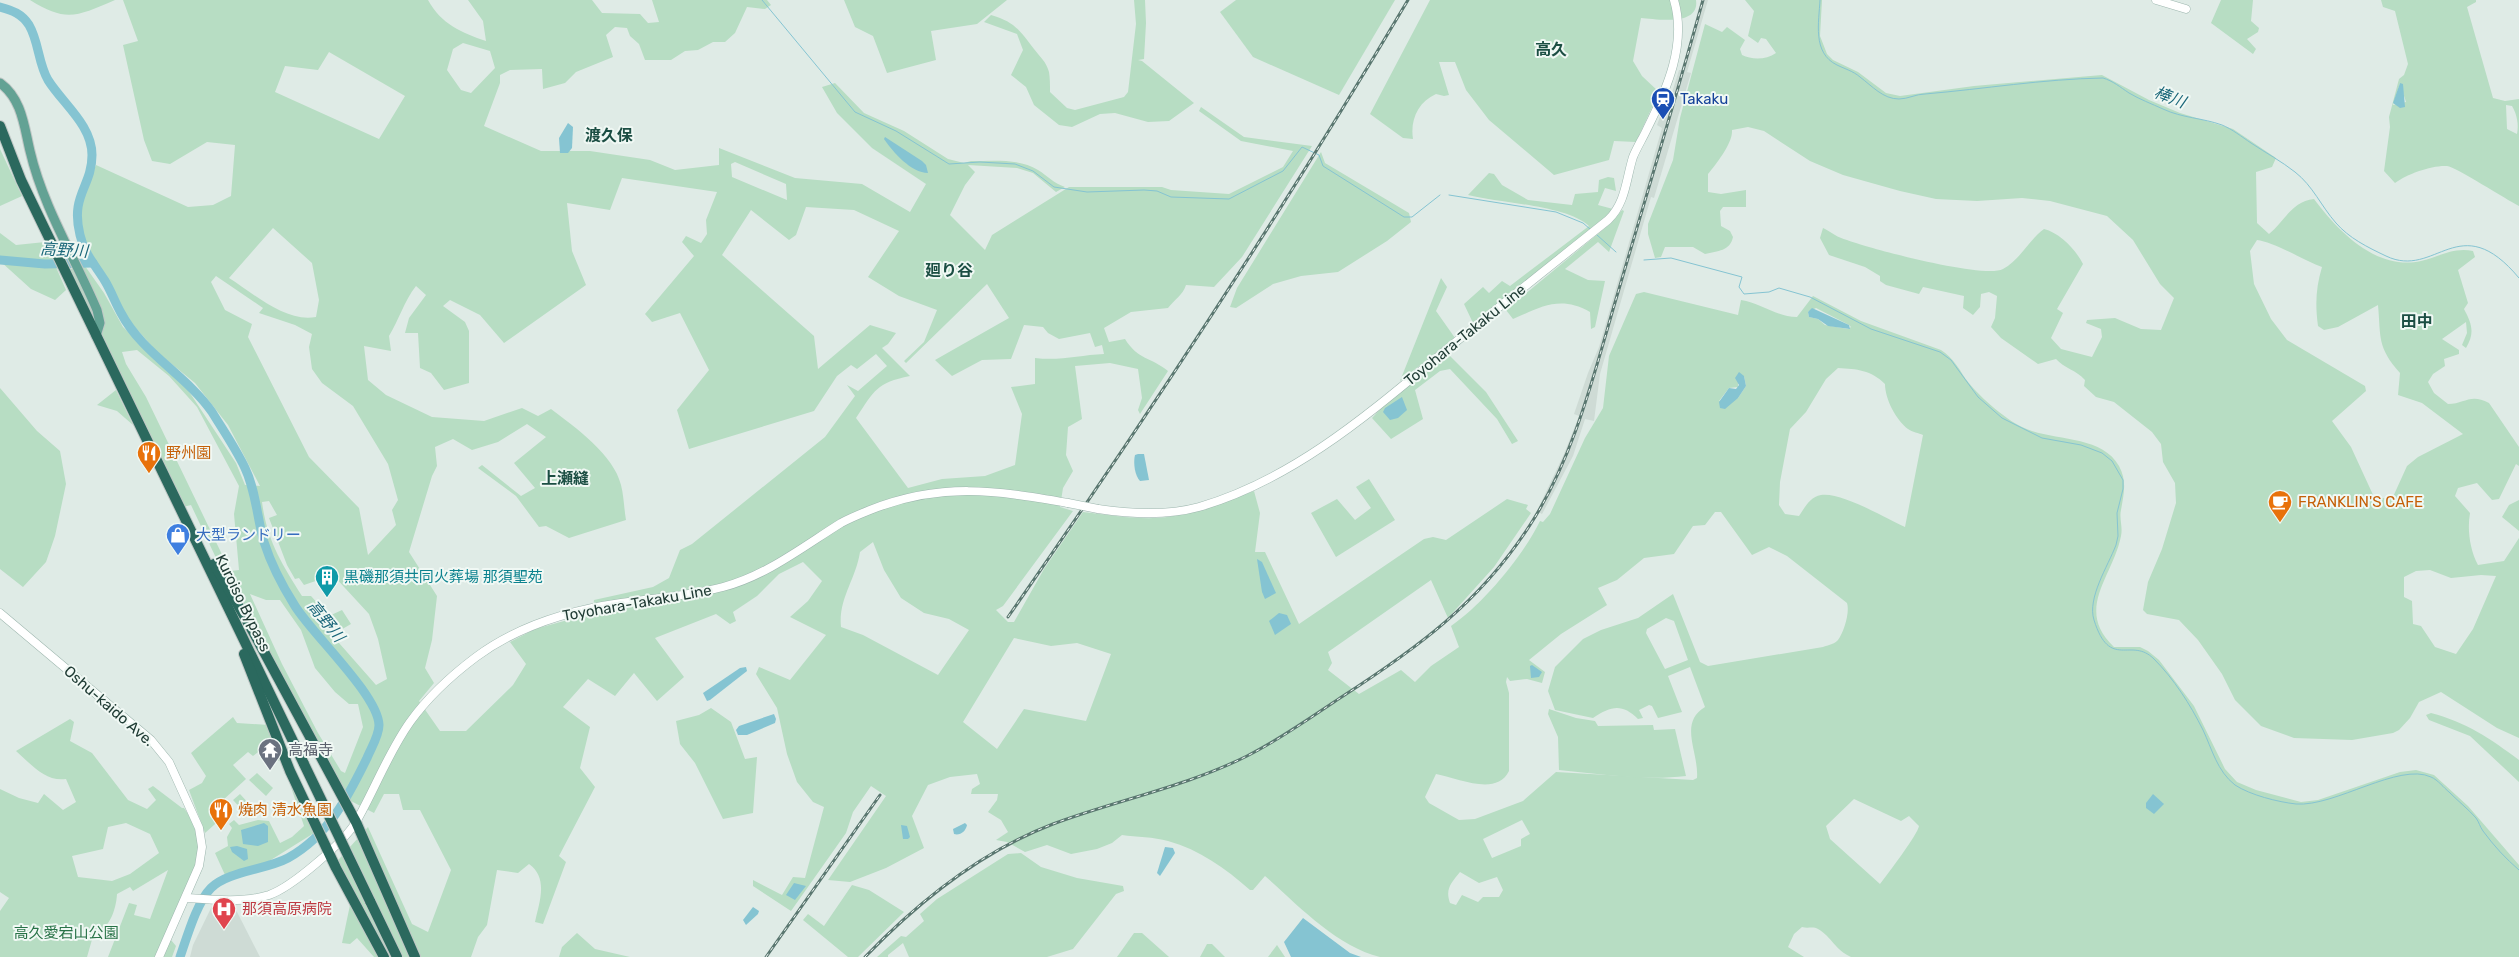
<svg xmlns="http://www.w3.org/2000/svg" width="2519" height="957" viewBox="0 0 2519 957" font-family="Rubik,'Noto Sans JP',sans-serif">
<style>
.built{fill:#cedbd5}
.green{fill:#b7ddc3;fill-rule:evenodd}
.water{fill:#85c4d2}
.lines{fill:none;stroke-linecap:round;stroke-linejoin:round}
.stream{stroke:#85c4d2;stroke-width:1}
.river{stroke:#85c4d2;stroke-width:9}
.secondary-casing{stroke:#9eb7af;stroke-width:9}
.primary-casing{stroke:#c1c8c6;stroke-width:11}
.highway-casing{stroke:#c1c8c6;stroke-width:12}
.secondary{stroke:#fff;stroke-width:8}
.primary{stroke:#63a294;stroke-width:9}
.highway{stroke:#2b695e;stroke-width:10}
.rail-casing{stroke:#5a7770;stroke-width:3}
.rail{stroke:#f0f8f4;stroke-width:1;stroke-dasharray:4;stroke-linecap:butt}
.secondary-bridge-casing{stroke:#9eb7af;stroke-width:9;stroke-linecap:butt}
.highway-bridge-casing{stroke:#c1c8c6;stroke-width:12;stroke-linecap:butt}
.secondary-bridge{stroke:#fff;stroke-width:8}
.highway-bridge{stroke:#2b695e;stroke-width:10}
.labels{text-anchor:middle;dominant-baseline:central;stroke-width:4;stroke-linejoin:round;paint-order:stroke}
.transit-label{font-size:15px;fill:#164399;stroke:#f0f8f4;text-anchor:start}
.street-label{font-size:15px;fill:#203c35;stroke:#f0f8f4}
.food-label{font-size:15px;fill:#c56008;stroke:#f0f8f4;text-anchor:start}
.shop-label{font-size:15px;fill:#366cbe;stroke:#f0f8f4;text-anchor:start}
.culture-label{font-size:15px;fill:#0d838f;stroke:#f0f8f4;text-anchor:start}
.worship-label{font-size:15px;fill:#5b616d;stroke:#f0f8f4;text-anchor:start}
.health-label{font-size:15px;fill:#be3a42;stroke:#f0f8f4;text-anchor:start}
.park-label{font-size:15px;fill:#297348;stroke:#f0f8f4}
.neighbourhood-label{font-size:16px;font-weight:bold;fill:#1b4e43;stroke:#f0f8f4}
.water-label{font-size:16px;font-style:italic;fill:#196679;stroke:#f0f8f4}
</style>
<rect width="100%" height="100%" fill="#dfebe6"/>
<g class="built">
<polygon points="1701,0 1708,0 1687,72 1691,73 1654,198 1651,197 1600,374 1594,421 1585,419 1573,456 1542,514 1537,511 1564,454 1579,416 1574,414 1588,373 1599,347 1662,128 1657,125 1662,111 1666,112 1679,70 1682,70"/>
<polygon points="233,904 260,957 190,957 193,945 212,906"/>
</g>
<g class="green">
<path d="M30 0H115C77 16 67 23 30 0Z"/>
<path d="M123 0H428C441 24 462 33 486 41L483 21 468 0H592L602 13 640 14 648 23 659 22 652 0H767L771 5 765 9 747 7 735 33 725 42H713L698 50 685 51 671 60H645L639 44 630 36 627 28 615 27 606 35 613 57 576 72 565 83 543 89 542 69 510 70 500 75V83L484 126 541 151H590L650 160 675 170 719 165V148L795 178 862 184 910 212 926 184 872 148 837 113 822 87 835 83 864 113 904 131 948 159 964 163 971 161C993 161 1019 158 1038 170 1048 176 1053 183 1065 187L1056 192 1033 173 1017 168 968 165 975 172 965 185 950 215 985 250 992 235 1069 187H1162L1171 190 1229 194 1283 167 1293 151 1241 141 1199 111 1201 107 1244 137 1312 146 1242 257 1214 287 1186 285C1183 295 1174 300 1168 308L1131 312 1104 328 1109 342 1125 339C1138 360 1151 357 1168 371L1140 414 1138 410 1142 398 1138 369 1110 363 1075 366 1082 419 1068 427 1066 455 1073 471 1063 488 1060 507 1073 511 1003 606 996 610 1008 622H1014L1044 569 1083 512C1108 515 1132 519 1157 518 1189 516 1223 502 1254 491L1260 513 1255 552H1265L1299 624 1424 539 1433 537 1446 540 1507 499 1528 505 1526 509 1531 513 1494 567 1448 618 1431 580 1328 652 1332 663 1328 670 1359 694 1401 670 1415 682 1431 666 1459 647 1451 626C1483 604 1523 556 1540 521L1543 522 1550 514 1585 438 1603 408 1609 356 1636 294 1644 292 1738 315 1741 300C1761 303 1777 317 1797 317L1813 296 1861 321 1941 350C1953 358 1958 367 1965 378 1976 394 2005 419 2022 427 2051 442 2101 434 2119 466 2127 481 2124 493 2121 510 2119 518 2123 527 2121 536 2113 577 2074 609 2114 647H2140L2148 651 2159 660 2194 706 2225 769 2237 782 2256 790 2301 802 2318 800 2400 772 2416 770 2434 775 2468 806 2519 865V957H1851C1835 950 1832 937 1818 929 1813 926 1808 929 1802 927L1794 934 1788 947 1804 957H1380C1336 946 1299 906 1265 876L1253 890H1250C1225 868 1200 850 1168 841 1154 837 1136 837 1122 835L1112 843 1097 849 1071 854 1047 845 1025 852 1007 842 996 840 1008 832 1001 820 988 812 997 800 998 794H971L972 789 980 784 977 774 950 777 928 785 912 816 924 848 886 868 850 882 828 880 886 796 871 786 853 812 846 833 791 911 753 886V880L782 895 793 877 805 878 824 807 813 802 797 782 787 754 777 708 756 674 759 667 790 680 826 635 790 617 808 601 822 581 803 562 779 574 757 596 733 612 736 621 730 624 716 614 655 638 684 677 657 701 634 673 615 696 588 679 563 707 590 727 580 768 595 787 559 856 566 862 543 924 535 922C539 903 549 878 529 864L518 873 497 870 487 925 478 937 471 957H374L357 938 350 944 342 943 350 905 331 868 368 827 412 924 428 932 451 870 420 810H403L399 794H384L374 813 349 800 267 650 250 615 217 560 191 505 183 507 70 269 85 266 104 293 123 327 188 390 236 463 245 485 260 486 228 425 195 383 157 352 127 318 83 237 80 210 84 193 96 165 188 207 213 205 231 196 235 145 207 142 170 164 152 161 144 140 123 45 138 41ZM463 43 490 51 495 68 471 93 461 90 447 70 453 49ZM329 52 405 96 379 139 275 92 285 66 318 70ZM735 162 786 184 787 200 732 177 731 164ZM622 178 717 192 706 220 707 234 701 243 686 236 682 242 694 256 645 314 652 322 680 313 709 370 677 410 689 449 814 411 837 376 851 365 857 369 876 354 887 366 858 391 847 385 855 396 825 437 692 544 680 550 669 578 653 587 594 600 593 613 535 629 510 642 526 664 513 685 466 731H440L419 701 434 683 425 668 432 640 437 596 409 552 432 476 437 466 435 447 453 439 472 450 498 442 527 424 546 437 514 463 535 488 521 496 482 465 478 468 516 496 539 527 546 526 569 538 626 520C624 509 624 497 621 485 614 455 575 427 551 409L538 416 522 408 484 421 432 417 386 395 368 380 364 346 391 351 389 336C399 320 404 301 416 286L426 295 409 318 405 333H418L420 368 431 373 444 390 469 383V331L465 322 443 306 450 300 480 315 504 343 586 285 572 251 567 203 610 210ZM806 207 854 210 899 231 868 277 899 296 937 310 924 342 904 361 906 363 987 284 1009 318 935 360 952 376 982 360 1011 359 1024 325 1043 327 1048 333 1059 339 1090 333 1095 347 1102 345 1104 354C1080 355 1060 361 1035 358V384L1011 387 1022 414 1015 465 985 476 942 479 908 488 856 418C875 390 876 383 910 376L882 348 888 344 896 333 870 325 818 369 814 336 722 255 751 210 789 240 796 235ZM273 228 312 263 319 300 316 317C286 323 253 293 229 278ZM216 276 263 308 259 313 295 325 312 334 309 347 312 369 322 383 353 406 388 464 398 500 392 510 396 525 368 555 359 508 309 457 248 337 252 324 225 310 211 282ZM1816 308 1849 325 1851 327 1848 329 1825 325 1818 319 1809 317 1808 312ZM137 350 169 376 197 407 239 486 234 514 239 570 230 571 146 397 126 364 122 352ZM1838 368C1857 369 1871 370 1885 384 1885 399 1896 420 1908 429 1912 432 1919 433 1923 435L1905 527C1885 518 1842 492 1821 495 1810 497 1805 507 1799 516L1785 514 1779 505 1780 482 1790 429 1806 412 1826 379ZM1744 376 1746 386 1738 398 1719 401 1729 388 1738 387V381ZM269 501 277 515 269 518 287 565 295 579 299 578 304 585 333 575 369 614 378 639 387 679 376 685 332 635 351 624 342 610 329 616 311 596H302C282 564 267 541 262 502ZM1715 512H1721L1752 555 1769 547 1787 556 1847 603C1850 612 1844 632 1838 640 1835 644 1828 645 1823 647L1708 666 1700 662 1673 594 1638 618 1601 630 1583 639 1555 667 1548 691 1555 710 1593 718C1611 706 1622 703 1638 719L1643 718 1639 710 1649 705 1652 706 1658 718 1682 712 1668 676 1690 667 1705 707C1678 723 1699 752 1697 778L1693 780 1556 772 1523 801 1475 819 1459 820 1429 803 1425 797 1436 774C1459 778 1496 797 1509 771V693L1506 682 1507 677 1510 681 1527 679 1542 683 1545 672 1529 660 1561 634 1607 605 1598 588 1617 580 1644 558 1674 554 1693 526 1705 525ZM873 542 884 570 901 598 924 613 949 619 969 630 938 675 863 635 841 627C838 599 856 579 860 552ZM250 594 266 600H280L301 630 315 668 335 692 349 704H358L363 727 345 773 341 771 318 733 282 664ZM1666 618 1674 621 1688 660 1665 669 1646 633 1647 629ZM1014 638 1051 646 1077 643 1111 654 1086 721 1024 709 997 749 963 722ZM1854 799 1901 821 1909 816 1919 826C1918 834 1887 875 1880 884L1830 839 1826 826ZM1522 820 1530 834 1521 839V846L1492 858 1483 839ZM1460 872 1479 883 1497 877 1503 890 1499 897H1483L1478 902 1462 895 1456 905 1450 903C1445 889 1451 883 1460 872Z"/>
<polygon points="844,0 1007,0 977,24 931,31 936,60 887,73 873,36 855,27"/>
<path d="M1134 0H1145L1146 23 1144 59 1138 60 1142 61 1194 103 1169 121 1148 122 1115 113 1100 114 1072 127 1059 125 1034 105 1026 87 1011 75 1023 50 1017 34 984 22 991 15C1015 22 1019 30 1034 49 1040 57 1046 61 1049 72 1050 78 1050 85 1050 92L1067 108 1075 110 1124 97 1128 92 1136 24Z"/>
<polygon points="1236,0 1395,0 1339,95 1253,57 1220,12"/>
<path d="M1430 0H1696C1700 27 1656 19 1641 18L1633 61 1642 76 1659 92 1636 142 1614 141 1609 160 1554 175 1489 120 1466 90 1455 62H1439L1449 95 1444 96 1436 94C1418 102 1410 120 1413 139L1403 138 1370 114Z"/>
<path d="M1745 0H1822L1820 36 1827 54 1833 60 1858 72 1886 93 1900 96 1974 86 2102 75 2149 100 2180 113 2233 129 2276 158 2272 167 2256 172 2257 223 2269 234C2285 221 2292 201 2314 199 2338 231 2376 271 2421 261 2439 257 2453 247 2473 251L2475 257 2458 270 2468 303 2464 309C2472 324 2475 333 2466 348L2462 345 2467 333 2466 322 2442 339 2459 350V354L2444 359 2445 366 2433 374 2428 382 2434 393 2448 404C2465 404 2470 393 2489 403L2519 447V466L2516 464 2499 499 2492 500 2477 483 2458 488 2455 496 2470 513C2467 530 2470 550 2478 565L2504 561 2519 538V738L2497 728 2441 692 2419 702 2410 718 2399 730 2393 733 2352 740 2294 738 2261 726 2235 700 2222 674 2198 640 2179 620 2147 614 2143 610 2148 582 2162 549 2176 503 2175 483 2163 462 2161 444 2152 432 2114 402 2096 397 2084 386 2085 380C2076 370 2064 368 2056 359L2038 364 2001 338 1991 327 1995 318 1997 296 1989 292 1981 294 1980 307 1973 315 1963 308 1964 296 1923 287 1919 294 1886 285 1880 281V276L1865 267 1829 255 1820 238 1823 228C1831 232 1838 238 1847 240 1871 249 1984 279 2003 269 2020 260 2029 240 2044 229 2060 233 2076 250 2083 264L2057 309 2063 313 2051 338 2061 349 2092 357 2102 337 2101 329 2086 323 2087 320 2115 318 2141 329 2161 330 2174 298 2160 284 2133 240 2107 216 2050 201 2022 198 1977 201 1936 199 1900 191 1843 175 1810 161 1764 131 1748 127 1732 130C1733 143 1716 164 1708 174V192L1721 194 1746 190V207H1723L1720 211 1721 226 1730 231 1733 237C1730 251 1718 251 1705 254L1693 247H1665L1661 257 1655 258 1648 234V224L1673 160 1680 118 1705 24 1722 32 1727 27 1745 40 1740 49 1742 55C1752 60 1766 60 1776 53L1766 39 1761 38 1758 43 1748 36 1754 11ZM2257 240C2274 242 2303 260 2322 267 2316 287 2315 304 2318 326L2324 330 2338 327 2378 305C2381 338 2377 347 2400 373L2398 395 2422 403 2463 434 2418 457 2407 466 2392 499 2374 497 2351 447 2332 421 2366 391 2365 386 2287 340 2271 319 2254 284 2250 251ZM2430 570 2451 578 2481 575 2496 576 2473 629 2456 654 2435 647 2421 626 2413 624 2412 601 2404 597V577L2416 571Z"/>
<polygon points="2221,0 2253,0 2251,21 2259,28 2258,32 2247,39 2256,49 2253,54 2211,23"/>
<path d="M2381 0H2476V2L2467 7 2493 98 2505 101 2519 99V206C2507 200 2456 167 2447 166 2432 165 2407 174 2395 183L2384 171 2390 127 2389 117 2399 79 2404 75 2408 64 2395 11 2383 7ZM2400 83 2406 102 2393 105ZM2506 105 2512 106C2517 114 2519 125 2517 134L2507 129Z"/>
<polygon points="0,149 22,196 0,206"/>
<polygon points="1321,152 1325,163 1409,213 1411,222 1387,241 1338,272 1301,276 1273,284 1236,308 1230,307 1237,288"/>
<path d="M1489 173 1494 174 1502 185 1528 200 1572 205 1575 194 1598 192 1599 180 1608 177 1614 178 1616 191 1605 188 1598 205 1613 209 1608 216 1473 323 1464 304 1483 287 1489 293 1502 281 1510 286 1589 226C1566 205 1499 203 1468 195Z"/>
<path d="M1622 210 1624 211 1609 252 1598 242 1565 269 1588 280 1605 281 1595 327 1591 329 1590 312C1560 295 1541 307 1513 319L1506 310 1611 223Z"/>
<polygon points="0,233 16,245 45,242 66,290 55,300 31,289 0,261"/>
<polygon points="1441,278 1447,287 1436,311 1455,338 1400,381"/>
<polygon points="1448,354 1486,392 1518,441 1512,444 1497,419 1450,369 1440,371 1415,390 1423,419 1391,439 1372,418 1387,402"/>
<polygon points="0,388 37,431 60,451 66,484 55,536 46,562 23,587 0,569"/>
<polygon points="116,390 133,425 117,411 97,405"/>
<polygon points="1369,479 1395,520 1336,557 1311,513 1337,499 1355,520 1371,508 1356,487"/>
<polygon points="2519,500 2519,531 2502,517 2509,505"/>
<polygon points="711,708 731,722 745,759 757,757 753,813 723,819 695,763 680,744 676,721 699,715"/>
<path d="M1549 709 1576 718 1595 721 1598 726 1653 725 1654 730 1675 729 1686 776C1645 781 1600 774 1559 770L1558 737 1548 714Z"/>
<path d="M2431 713C2466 722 2491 739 2519 760V782L2470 736 2429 720 2426 715Z"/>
<polygon points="233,717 237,723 269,725 283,759 275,762 262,749 253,756 248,752 233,765 246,779 222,801 225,806 219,813 223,817 205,833 189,790 202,783 206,776 191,753"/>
<path d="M70 719 74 722 70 741 92 753 128 800 147 809 156 800 148 789 153 786 182 808H184C189 815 194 823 197 832 205 865 179 905 166 934L176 946 172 957H108L129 903 137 905 134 915 150 919 168 870 133 891 130 887 117 894C116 911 109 929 93 936L87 957H0V911L9 898 0 892V789L19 798 38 803 44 794 63 810 76 802 66 779C45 782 31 764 16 751ZM126 823 150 834 159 853 130 874 112 881 78 877 72 856 103 849 108 827Z"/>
<polygon points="257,773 273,788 266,796 249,780"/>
<polygon points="288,778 314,833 266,863 225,875 215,853 228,846 227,837 232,828 229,824 234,820 239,825 258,820 269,821 280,843 292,837 304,826"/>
<polygon points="240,794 252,807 257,809 258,812 245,813 233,800"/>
<polygon points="1021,853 1041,867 1077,878 1123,886 1124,891 1116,894 1073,949 1047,957 909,957 903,943 888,955 888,957 877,957 901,936 906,937 924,921 920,914 937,899 1008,854"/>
<polygon points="852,885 869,890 904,912 858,957 848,957 803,920 808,914 824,926"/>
<polygon points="577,933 595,949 630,957 559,957 562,947"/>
<polygon points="1134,933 1142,933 1169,957 1117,957"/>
<polygon points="1207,944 1212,944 1225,957 1200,957"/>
<polygon points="1277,945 1285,957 1268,957"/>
</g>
<g class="water">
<polygon points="2400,83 2403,84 2405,107 2400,108 2393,103"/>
<polygon points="568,123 573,127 572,148 568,153 560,153 559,138"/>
<path d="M885 137 922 161 926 165 928 173C911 173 893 152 884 139Z"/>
<polygon points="1812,308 1849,325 1850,329 1828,326 1818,319 1809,317 1808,312"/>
<polygon points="1739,372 1744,376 1746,386 1738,398 1725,409 1720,408 1719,402 1729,388 1736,389 1739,385 1735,378"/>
<polygon points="1402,397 1407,410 1398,418 1390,420 1383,412 1385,408"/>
<path d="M1138 454H1144L1149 480 1140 481C1135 476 1133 463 1135 455Z"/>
<polygon points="1257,559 1262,562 1276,593 1265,599 1262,592"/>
<polygon points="1279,613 1287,615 1291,624 1275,635 1269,621"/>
<polygon points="1532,665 1542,672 1539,677 1531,678 1530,666"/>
<polygon points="746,667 747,671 710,700 707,701 703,693 740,668"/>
<polygon points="774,714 776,719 775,723 747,735 738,735 736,730 739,726"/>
<polygon points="2153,794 2164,804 2154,814 2146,808 2146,803"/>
<polygon points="264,823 268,826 268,842 258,846 243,844 241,830"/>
<path d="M965 823 967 825C966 831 960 836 954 834L953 829Z"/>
<polygon points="901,825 907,826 910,837 908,839 903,839"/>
<polygon points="237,846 247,849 248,859 244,861 232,852 230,847"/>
<polygon points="1165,847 1173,848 1175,853 1160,876 1157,873"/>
<polygon points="794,883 806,886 795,900 786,895"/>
<polygon points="753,907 759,911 758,914 746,925 743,920"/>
<polygon points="1303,918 1350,953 1361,957 1291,957 1284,942"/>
</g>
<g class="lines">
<g class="stream">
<polyline points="762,0 855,112 896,131 949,164 980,162 1015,164 1033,171 1054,187 1087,192 1144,190 1157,191 1171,197 1229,199 1283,171 1302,147 1319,155 1323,166 1404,217 1412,217 1440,195"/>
<path d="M1820 0C1819 22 1812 53 1837 65 1845 69 1853 71 1860 77 1872 86 1883 99 1899 99 1908 99 1916 94 1925 94 1984 89 2043 79 2103 78 2113 81 2120 87 2129 93 2139 99 2152 104 2163 109 2182 118 2203 118 2222 125 2232 129 2242 137 2251 143 2266 153 2281 161 2295 172 2313 186 2321 206 2336 223 2349 238 2367 247 2386 256 2436 280 2459 206 2519 278"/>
<polyline points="1449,195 1556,212 1583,223 1590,229"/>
<polyline points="1597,235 1616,252"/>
<path d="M1644 260 1671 258 1742 277 1739 287 1744 294 1769 292 1779 288 1810 297 1871 329 1940 352 1951 360 1978 397 2002 418 2042 438 2081 445 2102 453 2112 461 2123 480V489L2117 513 2118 536 2116 545C2108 566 2087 598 2094 620 2110 671 2131 636 2154 659 2174 679 2190 704 2203 730 2212 749 2217 771 2235 785 2250 795 2278 802 2296 804 2335 807 2399 762 2431 777 2438 780 2444 788 2449 792 2458 801 2468 809 2476 818 2479 822 2480 827 2483 831 2494 846 2506 859 2519 870"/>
</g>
<g class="river">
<path d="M0 7C12 10 22 14 29 25 39 42 38 63 48 80 63 104 92 125 92 155 92 187 70 195 80 235 84 253 95 265 105 281 111 291 115 302 121 313 142 353 186 375 212 412 223 430 236 449 245 468 256 491 257 518 264 542 271 564 283 587 295 606 313 635 378 695 379 725 379 736 371 748 367 758 348 797 328 836 288 858 266 870 228 871 211 888 197 902 187 937 180 957"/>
<polyline points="0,260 45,264 93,263"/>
</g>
<g class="secondary-casing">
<g id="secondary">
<polyline points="2156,0 2186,9"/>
<path d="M1098 509C1132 514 1166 516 1199 507 1295 479 1371 412 1446 350 1500 306 1554 263 1608 220 1626 203 1626 179 1633 157 1637 147 1643 138 1647 129 1667 89 1687 44 1674 0"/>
<polyline points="0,613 151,740 169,762 199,828 202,847 199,866 159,957"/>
<path d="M187 898C213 900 244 903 269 895 292 887 343 843 356 822 375 789 388 753 410 722 428 697 452 675 476 657 518 626 571 610 621 603 655 598 690 596 723 587 766 576 804 546 841 523 850 518 860 514 870 510 941 482 995 490 1068 503"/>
</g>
</g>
<g class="primary-casing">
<path id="primary" d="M0 83C22 99 24 126 30 151 43 207 75 258 97 310L100 323 96 336"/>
</g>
<g class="highway-casing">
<g id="highway">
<polyline points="0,126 21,180 304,764"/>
<polyline points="214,564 250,626 356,822 415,957"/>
<polyline points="244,654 290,771 336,868 384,957"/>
<polyline points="370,901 397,957"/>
</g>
</g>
<use href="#secondary" class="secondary"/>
<use href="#primary" class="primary"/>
<use href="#highway" class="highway"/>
<g class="rail-casing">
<g id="rail">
<path d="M1008 617C1148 416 1283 211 1408 0"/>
<polyline points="766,957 880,795"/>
<path d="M865 957C919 901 980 852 1053 824 1117 800 1185 787 1247 756 1279 740 1310 718 1340 698 1416 649 1480 603 1530 525 1576 454 1595 369 1619 289 1647 193 1676 97 1703 0"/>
</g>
</g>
<use href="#rail" class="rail"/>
<g class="secondary-bridge-casing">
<polyline id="secondary-bridge" points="1068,503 1098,509"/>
</g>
<g class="highway-bridge-casing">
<polyline id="highway-bridge" points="304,764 370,901"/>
</g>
<use href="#secondary-bridge" class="secondary-bridge"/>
<use href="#highway-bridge" class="highway-bridge"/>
</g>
<defs>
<g id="station-pin" transform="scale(1.25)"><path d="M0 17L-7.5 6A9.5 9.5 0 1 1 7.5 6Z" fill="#1a4fb4" stroke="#f0f8f4"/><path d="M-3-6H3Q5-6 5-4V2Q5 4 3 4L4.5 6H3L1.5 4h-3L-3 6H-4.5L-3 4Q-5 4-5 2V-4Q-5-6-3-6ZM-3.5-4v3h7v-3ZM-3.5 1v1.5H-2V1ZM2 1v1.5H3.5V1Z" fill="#fff"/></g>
<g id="restaurant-pin" transform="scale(1.25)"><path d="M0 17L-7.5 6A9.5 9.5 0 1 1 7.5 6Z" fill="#e8710a" stroke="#f0f8f4"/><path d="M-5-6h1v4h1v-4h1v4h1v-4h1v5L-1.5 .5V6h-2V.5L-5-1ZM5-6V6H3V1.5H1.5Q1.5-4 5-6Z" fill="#fff"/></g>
<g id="cafe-pin" transform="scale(1.25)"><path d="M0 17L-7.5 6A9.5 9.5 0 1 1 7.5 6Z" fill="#e8710a" stroke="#f0f8f4"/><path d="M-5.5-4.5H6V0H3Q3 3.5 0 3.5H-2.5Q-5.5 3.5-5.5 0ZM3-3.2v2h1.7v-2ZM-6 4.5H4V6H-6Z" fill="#fff"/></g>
<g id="shop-pin" transform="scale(1.25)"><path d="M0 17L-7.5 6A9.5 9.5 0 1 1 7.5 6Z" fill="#3f7fe0" stroke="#f0f8f4"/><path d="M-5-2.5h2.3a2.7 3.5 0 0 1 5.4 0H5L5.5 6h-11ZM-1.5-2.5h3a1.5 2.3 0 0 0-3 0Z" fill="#fff"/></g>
<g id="building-pin" transform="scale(1.25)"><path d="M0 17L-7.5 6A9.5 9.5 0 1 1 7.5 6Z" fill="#0f9aa8" stroke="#f0f8f4"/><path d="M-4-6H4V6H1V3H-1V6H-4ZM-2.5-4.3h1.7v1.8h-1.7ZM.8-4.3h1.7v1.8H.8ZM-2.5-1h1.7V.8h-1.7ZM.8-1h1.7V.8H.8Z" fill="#fff"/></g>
<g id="temple-pin" transform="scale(1.25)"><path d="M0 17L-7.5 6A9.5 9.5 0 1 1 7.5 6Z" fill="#6b7280" stroke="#f0f8f4"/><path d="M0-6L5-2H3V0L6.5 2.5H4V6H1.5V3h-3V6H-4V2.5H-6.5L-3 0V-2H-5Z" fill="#fff"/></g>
<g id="hospital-pin" transform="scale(1.25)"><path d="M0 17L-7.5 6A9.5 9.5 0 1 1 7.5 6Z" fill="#e0444e" stroke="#f0f8f4"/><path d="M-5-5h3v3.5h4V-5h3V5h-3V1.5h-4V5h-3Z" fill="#fff"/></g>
</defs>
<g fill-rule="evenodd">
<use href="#station-pin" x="1663" y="99"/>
<use href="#restaurant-pin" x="149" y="453"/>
<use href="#cafe-pin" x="2280" y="502"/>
<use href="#shop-pin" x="178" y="535"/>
<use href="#building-pin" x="327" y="577"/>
<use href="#temple-pin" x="270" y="750"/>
<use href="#restaurant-pin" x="221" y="810"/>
<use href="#hospital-pin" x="224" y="909"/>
</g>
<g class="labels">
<g class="transit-label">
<text x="1680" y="99">Takaku</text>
</g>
<g class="street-label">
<text transform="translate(1465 335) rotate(-39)">Toyohara-Takaku Line</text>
<text transform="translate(243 603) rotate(64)">Kuroiso Bypass</text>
<text transform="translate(637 603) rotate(-10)">Toyohara-Takaku Line</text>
<text transform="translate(109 706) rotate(41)">Oshu-kaido Ave.</text>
</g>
<g class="food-label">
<text x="166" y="453">野州園</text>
<text x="2298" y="502">FRANKLIN'S CAFE</text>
<text x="238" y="810">焼肉 清水魚園</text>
</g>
<g class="shop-label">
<text x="196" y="535">大型ランドリー</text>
</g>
<g class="culture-label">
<text x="344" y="577">黒磯那須共同火葬場 那須聖苑</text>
</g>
<g class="worship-label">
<text x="288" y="750">高福寺</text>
</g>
<g class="health-label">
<text x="242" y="909">那須高原病院</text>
</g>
<g class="park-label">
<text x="66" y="933">高久愛宕山公園</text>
</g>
<g class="neighbourhood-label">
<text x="1551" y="49">高久</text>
<text x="609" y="135">渡久保</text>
<text x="949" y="270">廻り谷</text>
<text x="2417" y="321">田中</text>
<text x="565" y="478">上瀬縫</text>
</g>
<g class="water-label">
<text transform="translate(2170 97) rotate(21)">棒川</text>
<text transform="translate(64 250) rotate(3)">高野川</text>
<text transform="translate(326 621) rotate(51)">高野川</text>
</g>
</g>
</svg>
